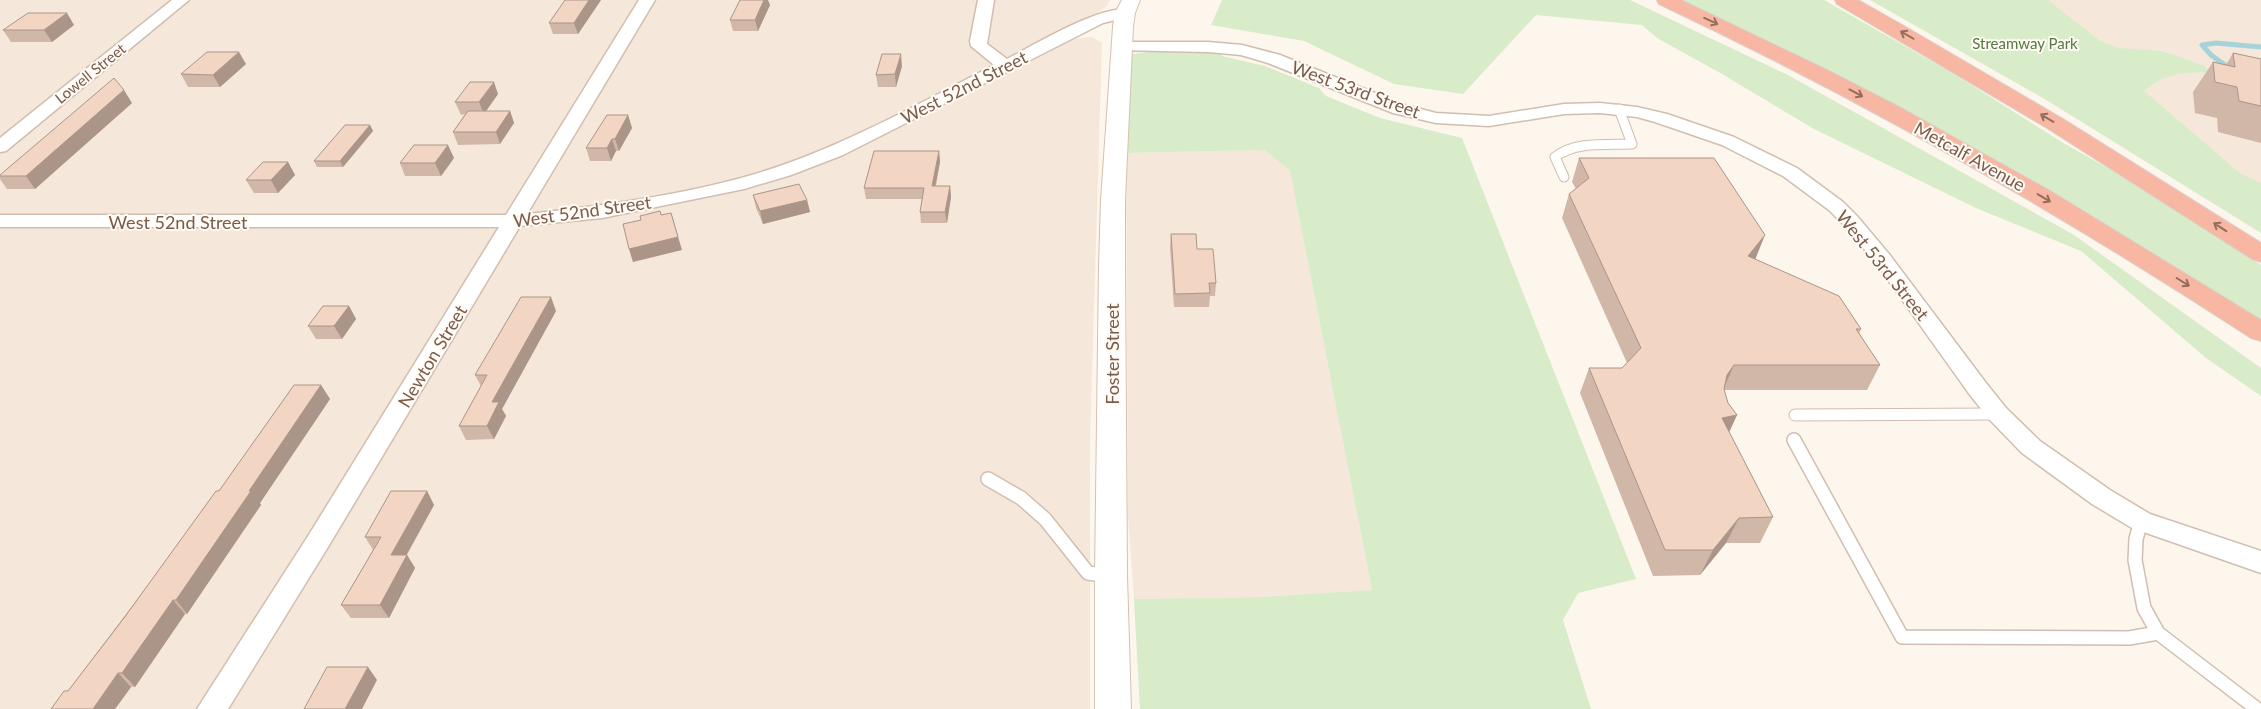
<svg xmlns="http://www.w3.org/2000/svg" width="2261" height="709" viewBox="0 0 2261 709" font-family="Lato,sans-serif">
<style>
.residential{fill:#f5e8da}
.green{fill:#d8ecc9}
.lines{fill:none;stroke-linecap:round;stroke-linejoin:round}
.stream{stroke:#a5d3da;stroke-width:5}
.lane-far2-casing{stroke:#d1beb0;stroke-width:11}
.lane-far1-casing{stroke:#d1beb0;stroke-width:13}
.lane-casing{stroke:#d1beb0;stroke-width:16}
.street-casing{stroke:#d1beb0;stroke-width:3}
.secondary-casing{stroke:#d6c0b0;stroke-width:2}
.highway-casing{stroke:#dad1cd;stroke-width:2}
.lane-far2{stroke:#fff;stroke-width:9}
.lane-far1{stroke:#fff;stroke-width:11}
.lane{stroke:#fff;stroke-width:13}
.street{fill:#fff;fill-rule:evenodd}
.secondary{fill:#fff;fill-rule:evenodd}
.highway{fill:#f7b7a3;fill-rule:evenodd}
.wall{fill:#d1b7a8}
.shaded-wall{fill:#aa9588}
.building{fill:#f3d5c3;stroke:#aa9588}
.oneway{stroke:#936e5e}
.labels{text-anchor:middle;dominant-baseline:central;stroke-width:4;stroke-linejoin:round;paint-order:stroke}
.far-park-label{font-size:15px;fill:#537a41;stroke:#fffaf3}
.far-street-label{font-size:15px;fill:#7a5c4d;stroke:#fffaf3}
.street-label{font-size:18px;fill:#7a5c4d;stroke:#fffaf3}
</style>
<rect width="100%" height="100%" fill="#fdf6ec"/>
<g class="residential">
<polygon points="0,0 1110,0 1107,6 1091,17 936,96 948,103 1071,39 1092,37 1102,43 1090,441 1090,709 0,709"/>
<polygon points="2036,0 2261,0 2261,191"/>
<polygon points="1265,150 1290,171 1372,590 1258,597 1134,599 1128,516 1126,153"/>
</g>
<g class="green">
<polygon points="1222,0 1630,0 1788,75 2074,235 2261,368 2261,396 2206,358 2081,251 1976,208 1814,129 1722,74 1657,38 1642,25 1536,15 1463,94 1394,84 1304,41 1211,25"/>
<polygon points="1680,0 1824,0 1954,74 2065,144 2165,200 2261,265 2261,323 1874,95 1775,44"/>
<path d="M1870 0H2048L2100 41 2119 48 2162 51 2205 66 2209 72C2182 73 2165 73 2144 91L2240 173 2261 183V233L2043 98Z"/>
<polygon points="1155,51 1220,53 1222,56 1265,66 1319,88 1326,96 1380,118 1462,138 1636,579 1578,593 1563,620 1591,709 1140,709 1134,599 1258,597 1372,590 1290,171 1265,150 1126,153 1127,59 1133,54"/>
</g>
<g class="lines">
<polyline class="stream" points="2225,65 2211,55 2202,45 2216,43 2261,47"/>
<g class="lane-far2-casing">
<path id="lane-far2" d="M1564 177 1555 157C1576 141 1607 145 1632 144L1619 109"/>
</g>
<g class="lane-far1-casing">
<polyline id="lane-far1" points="1795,415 1998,414"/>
</g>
<g class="lane-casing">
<g id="lane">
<polyline points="1794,440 1902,637 2129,638 2158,633"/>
<polyline points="988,479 1021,498 1045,519 1088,573 1109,576"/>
<polyline points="2141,521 2136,539 2135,560 2144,608 2158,633 2257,709"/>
</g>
</g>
<g class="street-casing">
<g id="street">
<polygon points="172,0 189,0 6,151 0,152 0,138"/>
<path d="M639 0H655L527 214C609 205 700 193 777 167 853 141 924 101 994 65L971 46 970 41 978 0H994L987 44 1007 59C1034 45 1103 3 1131 10L1133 13 1131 16 1103 23 843 155 791 175 744 189 602 218 520 226 328 547 228 709H197L310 533 499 227H0V215H506Z"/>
<polygon points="1123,42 1208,42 1242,45 1280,55 1405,105 1436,113 1489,116 1564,104 1600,103 1637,107 1667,114 1734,137 1797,168 1843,202 1857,216 1889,254 1986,383 2006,408 2040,441 2110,490 2150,514 2261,551 2261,573 2132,528 2092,504 2022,453 1990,420 1970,395 1875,262 1843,224 1829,210 1783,176 1722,145 1655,122 1637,117 1600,113 1564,114 1489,126 1436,123 1393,113 1268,63 1241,55 1208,52 1117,50 1115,47 1117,44"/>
</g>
</g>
<g class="secondary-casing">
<polygon id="secondary" points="1122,0 1140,0 1135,13 1133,27 1125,200 1125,266 1127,576 1131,709 1095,709 1095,576 1099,266 1101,200 1113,27 1115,13"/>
</g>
<g class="highway-casing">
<g id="highway">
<path d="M1657 0H1681L1827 70 1903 109 2052 192 2261 320V341L2251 338C2061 214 1865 101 1659 4Z"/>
<polygon points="1835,0 1858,0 1904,26 2063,119 2261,243 2261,262 2252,259 2047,128 1837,4"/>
</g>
</g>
<use href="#lane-far2" class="lane-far2"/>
<use href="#lane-far1" class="lane-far1"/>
<use href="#lane" class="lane"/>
<use href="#street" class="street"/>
<use href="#secondary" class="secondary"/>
<use href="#highway" class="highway"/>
</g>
<g class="wall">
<polygon points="601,0 578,34 553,34 549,23"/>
<polygon points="770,5 758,31 733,31 730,20"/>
<polygon points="74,25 52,42 11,42 3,30"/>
<polygon points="2233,53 2261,59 2261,143 2218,132 2217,118 2195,113 2193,92 2213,62 2226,65"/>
<polygon points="246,64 220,87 188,87 181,74"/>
<polygon points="902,66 896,87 878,87 876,75"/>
<polygon points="498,94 486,111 510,111 514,123 500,144 458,145 453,132 465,114 461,115 455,102"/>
<polygon points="132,103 35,189 7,189 0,179 0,175"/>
<polygon points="628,115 632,128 619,151 616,151 611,161 590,161 586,148"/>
<polygon points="370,125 373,131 343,167 317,167 314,161"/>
<polygon points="939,151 940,162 936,186 950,186 951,197 947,223 921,223 920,212 922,199 866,199 864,188"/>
<polygon points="454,158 441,176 405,176 400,163"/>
<polygon points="1579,158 1755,259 1861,329 1859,334 1880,365 1867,390 1724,390 1728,403 1737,415 1729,432 1773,517 1760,543 1726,543 1700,575 1653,576 1580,393 1589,368 1622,368 1627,363 1562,218 1569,194 1576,189 1572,182"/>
<polygon points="288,162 295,175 278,193 254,193 246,180"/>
<polygon points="753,195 807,200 810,212 763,224 756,208"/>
<polygon points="1171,234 1197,249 1216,283 1215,296 1210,296 1209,307 1174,307 1170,247"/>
<polygon points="349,306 356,319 342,339 316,339 308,326"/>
<polygon points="556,311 502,409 506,416 494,439 466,440 459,426 481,386 475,375"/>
<polygon points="321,385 330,399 260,503 261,505 187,614 185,614 135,687 131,687 115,709 51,709 68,691 219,491"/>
<polygon points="427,491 434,505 407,555 415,568 389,618 351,618 341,605 373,550 365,537"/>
</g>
<g class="shaded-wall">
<polygon points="589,0 601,0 578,34 574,23"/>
<polygon points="764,0 768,0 770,5 758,31 755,20"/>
<polygon points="67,13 74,25 52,42 44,30"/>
<polygon points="239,52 246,64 220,87 213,75"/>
<polygon points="901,54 902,66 896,87 895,74"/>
<polygon points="494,82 498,94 484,114 479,102"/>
<polygon points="124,90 132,103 35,189 26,176"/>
<polygon points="510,111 514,123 500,144 496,132"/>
<polygon points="628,115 632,128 619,151 615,139"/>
<polygon points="370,125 373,131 343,167 340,161"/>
<polygon points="612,139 616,151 611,161 607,148"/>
<polygon points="448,145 454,158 441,176 435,163"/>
<polygon points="939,151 940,162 933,197 932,186"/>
<polygon points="288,162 295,175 278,193 271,180"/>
<polygon points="950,186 951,197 947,223 945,212"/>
<polygon points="807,200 810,212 763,224 760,211"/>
<polygon points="671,213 682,250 633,262 629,249"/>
<polygon points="1765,235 1755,260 1748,256"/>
<polygon points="551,297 556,311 502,409 506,416 494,439 487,426 492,402"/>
<polygon points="349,306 356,319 342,339 334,326"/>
<polygon points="1734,365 1723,390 1727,375"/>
<polygon points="321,385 330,399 260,503 261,505 187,614 176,600 249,491"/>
<polygon points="1737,415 1725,441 1722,418"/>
<polygon points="427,491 434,505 399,568 391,555"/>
<polygon points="1739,518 1726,543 1700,575 1713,550"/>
<polygon points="407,555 415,568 389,618 380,605"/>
<polygon points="173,600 185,614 135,687 122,673"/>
<polygon points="368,667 377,680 362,709 345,709"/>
<polygon points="118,673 131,687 115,709 93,709"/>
</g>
<g class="building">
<polygon points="565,0 589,0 574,23 549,23"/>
<polygon points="740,0 764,0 755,20 730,20"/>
<polygon points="28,13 67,13 44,30 3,30"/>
<polygon points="207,52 239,52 213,75 181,74"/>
<polygon points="2233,53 2261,59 2261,106 2239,101 2237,87 2215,82 2213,62 2235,67"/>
<polygon points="882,54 901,54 895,74 876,75"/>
<polygon points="114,78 124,90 26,176 0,176 0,175"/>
<polygon points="470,82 494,82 479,102 455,102"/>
<polygon points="468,111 510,111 496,132 453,132"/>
<polygon points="607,115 628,115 615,139 612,139 607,148 586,148"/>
<polygon points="345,125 370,125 340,161 314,161"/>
<polygon points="414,145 448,145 435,163 400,163"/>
<polygon points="874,151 939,151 932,186 950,186 945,212 920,212 924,188 864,188"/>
<polygon points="1579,158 1714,158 1765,235 1748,256 1839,296 1861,329 1856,329 1880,365 1734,365 1727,375 1724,389 1728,403 1737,415 1722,418 1773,517 1739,518 1713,550 1665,550 1589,368 1622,368 1641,348 1569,194 1589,178"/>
<polygon points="263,162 288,162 271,180 246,180"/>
<polygon points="799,184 807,200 760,211 753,195"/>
<polygon points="660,211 661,215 671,213 678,237 629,249 623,224 641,220 640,216"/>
<polygon points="1171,234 1196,234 1197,249 1213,249 1216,283 1209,283 1210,293 1175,294"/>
<polygon points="521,297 551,297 492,402 499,402 487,426 459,426 487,375 475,375"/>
<polygon points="323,306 349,306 334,326 308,326"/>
<polygon points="294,385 321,385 249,491 251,491 176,600 173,600 122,673 118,673 93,709 51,709 64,691 68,691 124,618 216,491 219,491"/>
<polygon points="391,491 427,491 391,555 407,555 380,605 341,605 381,537 365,537"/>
<polygon points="327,667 368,667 345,709 304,709"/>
</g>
<defs><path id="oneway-shaft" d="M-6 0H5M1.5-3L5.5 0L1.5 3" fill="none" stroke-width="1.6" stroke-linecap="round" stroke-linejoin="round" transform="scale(1.25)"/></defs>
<g class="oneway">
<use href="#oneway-shaft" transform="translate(1711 21) rotate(25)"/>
<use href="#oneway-shaft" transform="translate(1907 35) rotate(-150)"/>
<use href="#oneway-shaft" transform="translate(1856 93) rotate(28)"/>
<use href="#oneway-shaft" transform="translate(2047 118) rotate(-149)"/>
<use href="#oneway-shaft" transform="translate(2044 198) rotate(31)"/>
<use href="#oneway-shaft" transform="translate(2220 227) rotate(-147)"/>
<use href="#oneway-shaft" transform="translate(2183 282) rotate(32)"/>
</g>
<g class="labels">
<g class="far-park-label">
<text x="2025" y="43">Streamway Park</text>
</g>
<g class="far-street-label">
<text transform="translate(90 73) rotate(-39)">Lowell Street</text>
</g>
<g class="street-label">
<text transform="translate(964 87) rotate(-27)">West 52nd Street</text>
<text transform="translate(1356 89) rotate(20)">West 53rd Street</text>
<text transform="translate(1970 156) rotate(29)">Metcalf Avenue</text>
<text transform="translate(582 211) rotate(-8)">West 52nd Street</text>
<text x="178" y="222">West 52nd Street</text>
<text transform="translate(1883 265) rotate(51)">West 53rd Street</text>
<text transform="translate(1112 354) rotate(-90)">Foster Street</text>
<text transform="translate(432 356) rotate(-59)">Newton Street</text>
</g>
</g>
</svg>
